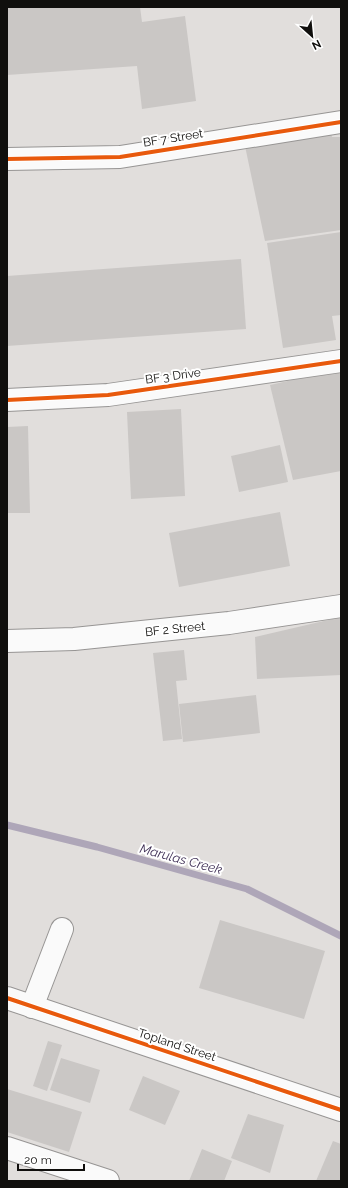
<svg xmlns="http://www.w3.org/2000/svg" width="348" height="1188" viewBox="0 0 348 1188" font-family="Raleway,sans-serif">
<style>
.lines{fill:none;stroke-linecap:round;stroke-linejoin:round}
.stream{stroke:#aea6b8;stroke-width:7}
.building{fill:#cac7c5}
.street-casing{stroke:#979594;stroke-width:24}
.street{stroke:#fafafa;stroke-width:22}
.cycleway-casing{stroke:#fff;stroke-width:6}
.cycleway{stroke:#e8590c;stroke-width:4}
.labels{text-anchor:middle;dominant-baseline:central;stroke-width:4;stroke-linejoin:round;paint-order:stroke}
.street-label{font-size:12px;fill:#100f0d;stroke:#fff}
.water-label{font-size:13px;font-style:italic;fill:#3b2b52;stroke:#fff}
</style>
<rect width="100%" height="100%" fill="#e1dedc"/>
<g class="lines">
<polyline class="stream" points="7,825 97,847 247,889 341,936"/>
</g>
<g class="building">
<polygon points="7,7 140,7 142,22 185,16 196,101 142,109 137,66 7,75"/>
<polygon points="330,129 332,137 341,137 341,230 265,241 245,146"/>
<polygon points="341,232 341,315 332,316 336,340 283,348 267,243"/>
<polygon points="241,259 246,329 7,346 7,276"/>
<polygon points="341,369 341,471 293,480 270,385"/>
<polygon points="181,409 185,496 131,499 127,412"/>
<polygon points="28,426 30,513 7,513 7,427"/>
<polygon points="280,445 288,482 239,492 231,456"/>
<polygon points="280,512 290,566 179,587 169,533"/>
<polygon points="341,617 341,675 257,679 255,637"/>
<polygon points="184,650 187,680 176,681 182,739 163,741 153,653"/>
<polygon points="256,695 260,733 183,742 179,704"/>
<polygon points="220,920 325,951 304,1019 199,988"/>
<polygon points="48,1041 62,1045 47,1091 33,1086"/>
<polygon points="61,1058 100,1070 90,1103 50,1090"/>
<polygon points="143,1076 180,1091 165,1125 129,1110"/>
<polygon points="7,1089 82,1112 69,1152 7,1132"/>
<polygon points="248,1114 284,1125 270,1173 231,1158"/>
<polygon points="333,1141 341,1144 341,1181 316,1181"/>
<polygon points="202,1149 232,1161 224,1181 189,1181"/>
</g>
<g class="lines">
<g class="street-casing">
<g id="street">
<polyline points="7,159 120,157 341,122"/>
<polyline points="7,400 108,395 341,361"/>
<polyline points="7,641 74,639 229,623 341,606"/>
<polyline points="7,998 341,1110"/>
<polyline points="32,1007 62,929"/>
<polyline points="7,1148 108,1181"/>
</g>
</g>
<use href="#street" class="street"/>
<g class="cycleway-casing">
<g id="cycleway">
<polyline points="7,159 120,157 341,122"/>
<polyline points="7,400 108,395 341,361"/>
<polyline points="7,998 341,1110"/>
</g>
</g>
<use href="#cycleway" class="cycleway"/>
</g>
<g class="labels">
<g class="street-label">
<text transform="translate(173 138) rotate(-9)">BF 7 Street</text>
<text transform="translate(173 376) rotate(-8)">BF 3 Drive</text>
<text transform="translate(175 629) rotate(-6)">BF 2 Street</text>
<text transform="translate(177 1045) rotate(18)">Topland Street</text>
</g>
<g class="water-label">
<text transform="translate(181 859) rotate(15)">Marulas Creek</text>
</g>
</g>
<rect width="348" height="1188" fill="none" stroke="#100f0d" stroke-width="16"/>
<g transform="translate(312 36) rotate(153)" stroke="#ffffff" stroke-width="3" paint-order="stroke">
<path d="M0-3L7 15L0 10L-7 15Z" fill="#100f0d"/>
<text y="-6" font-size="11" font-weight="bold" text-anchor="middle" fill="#100f0d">N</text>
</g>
<path d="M18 1164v6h66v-6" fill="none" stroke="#100f0d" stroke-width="2"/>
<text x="24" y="1164" font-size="12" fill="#100f0d" stroke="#ffffff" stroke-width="3" paint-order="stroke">20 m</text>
</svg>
